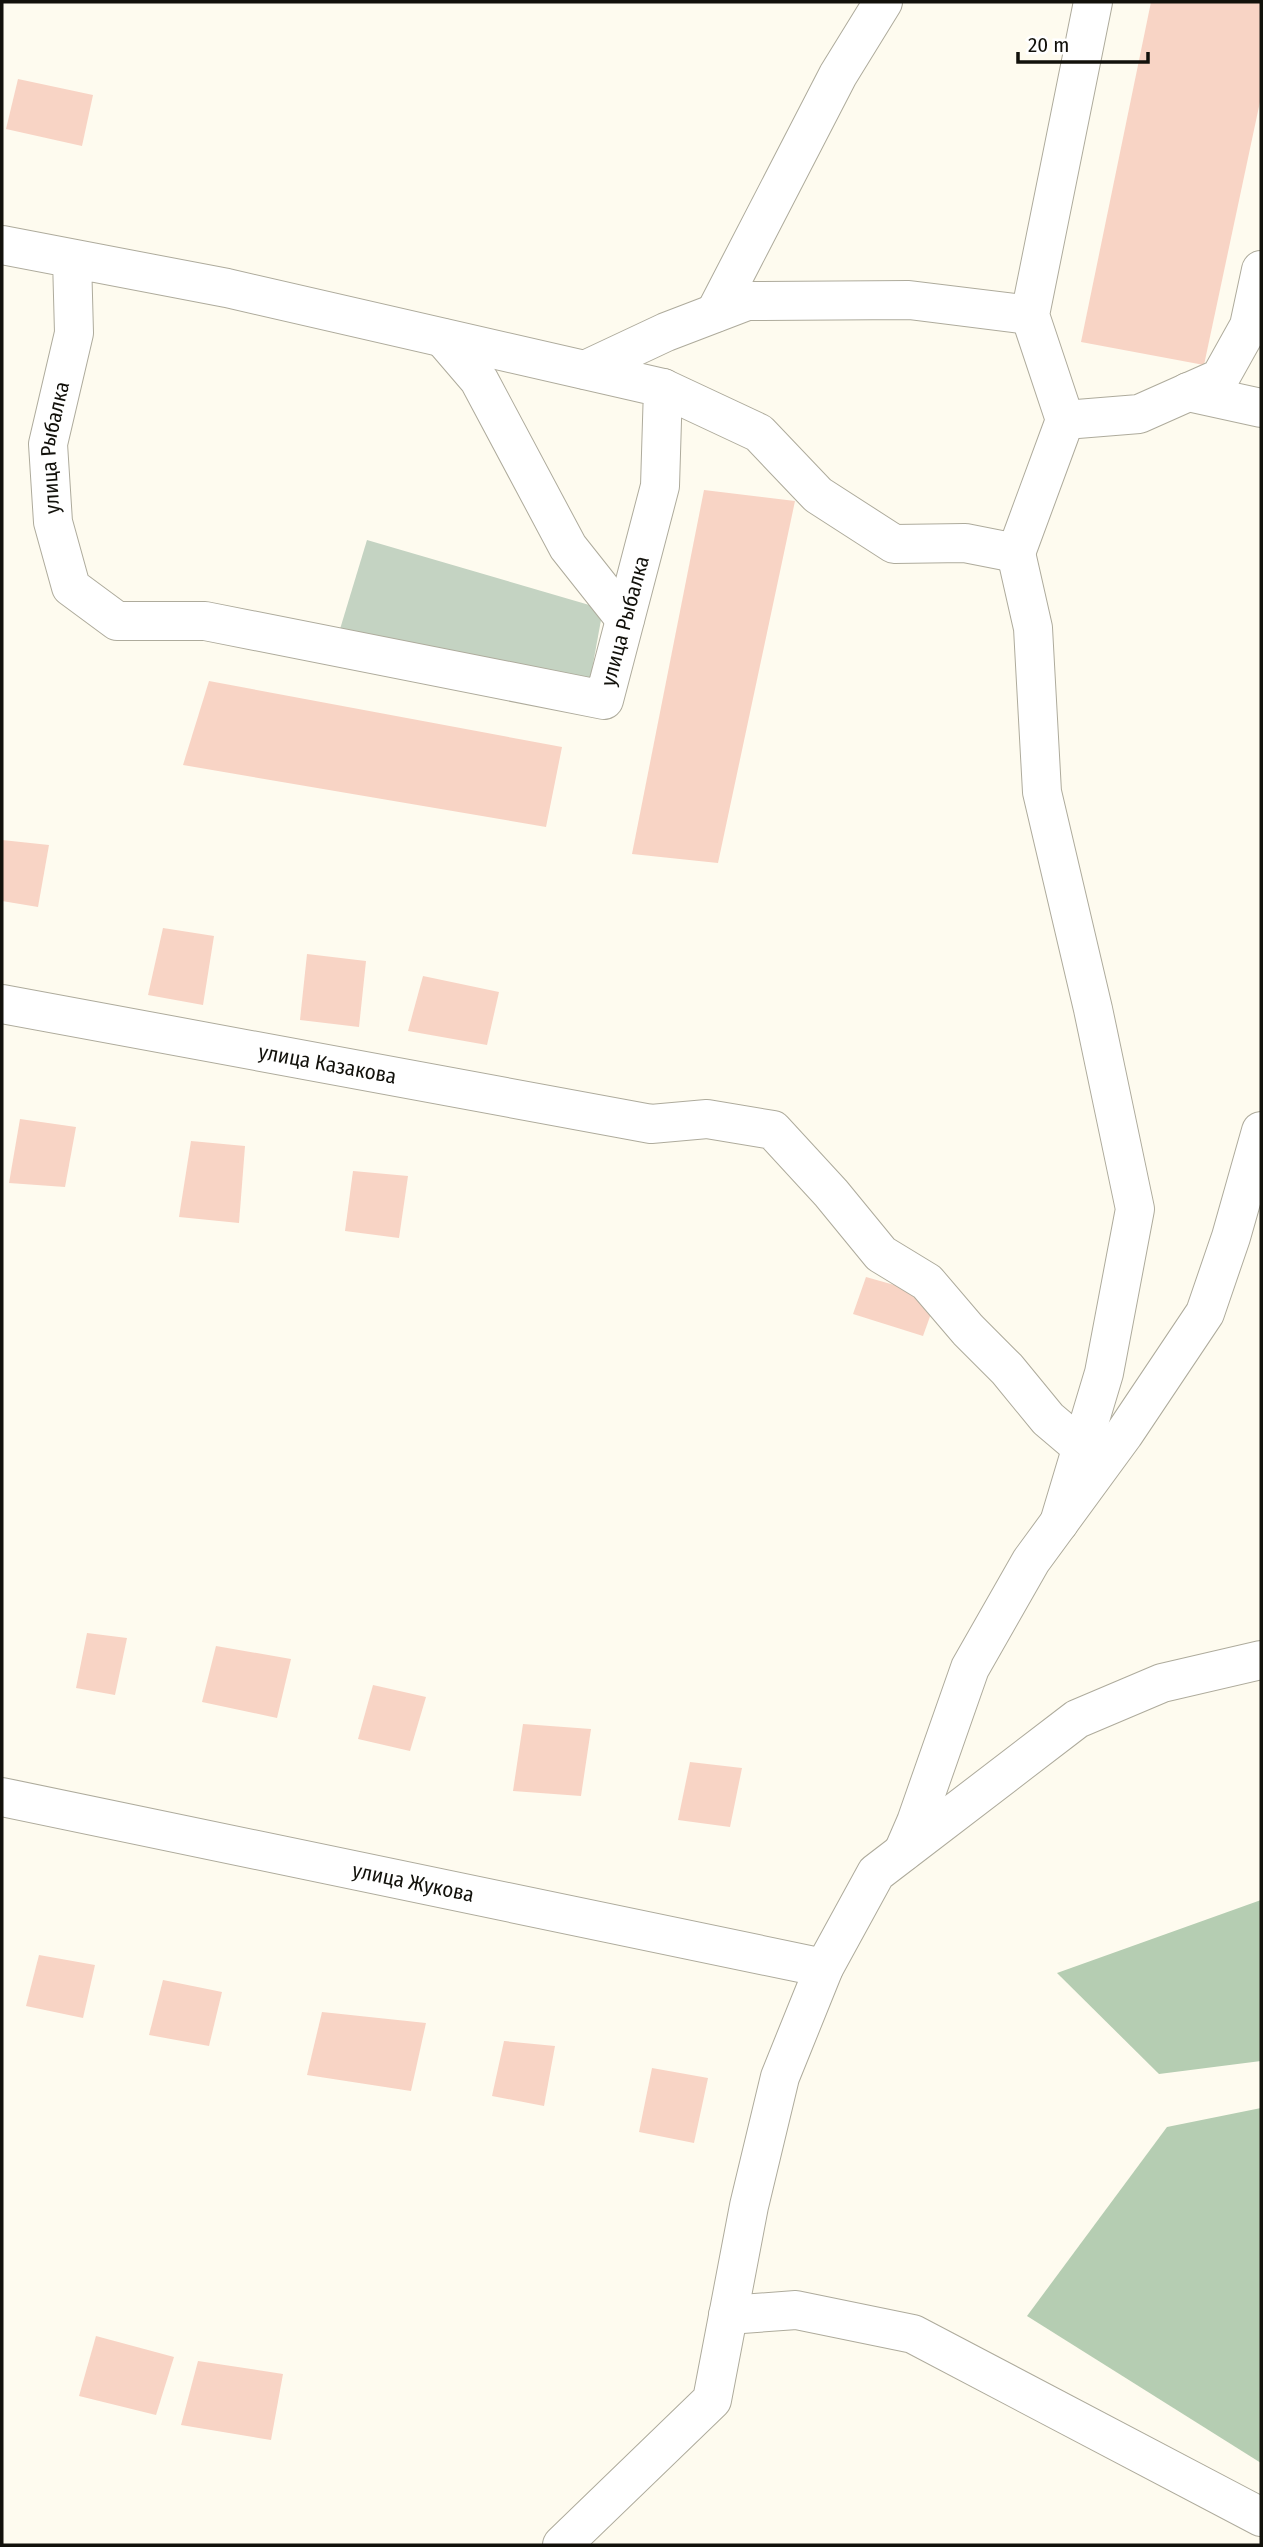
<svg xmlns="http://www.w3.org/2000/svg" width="1263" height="2547" viewBox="0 0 1263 2547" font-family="'Fira Sans Condensed',sans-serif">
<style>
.green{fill:#c4d3c2}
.forest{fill:#b5cdb2}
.building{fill:#f8d4c5}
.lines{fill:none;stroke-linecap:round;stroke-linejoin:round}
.street-casing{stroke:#aeab9c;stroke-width:40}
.street{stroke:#fff;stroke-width:38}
.labels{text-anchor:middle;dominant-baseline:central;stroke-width:5;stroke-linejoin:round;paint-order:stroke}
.street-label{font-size:21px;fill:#12110b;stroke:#fff}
</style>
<rect width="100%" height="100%" fill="#fefbef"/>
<polygon class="green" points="367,540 603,609 589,686 337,639"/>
<g class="forest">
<polygon points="1261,1900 1261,2061 1159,2074 1057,1973"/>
<polygon points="1261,2108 1261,2463 1027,2316 1167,2127"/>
</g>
<g class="building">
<polygon points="1151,2 1261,2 1261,97 1204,365 1081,342"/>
<polygon points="18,79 93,95 82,146 6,129"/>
<polygon points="704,490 795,501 718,863 632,854"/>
<polygon points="209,681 562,747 546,827 183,765"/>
<polygon points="2,840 49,845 38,907 2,901"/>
<polygon points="163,928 214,936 203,1005 148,995"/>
<polygon points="307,954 366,961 359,1027 300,1020"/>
<polygon points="423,976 499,992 487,1045 408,1031"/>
<polygon points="20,1119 76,1127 65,1187 9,1183"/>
<polygon points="191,1141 245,1146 239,1223 179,1217"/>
<polygon points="353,1171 408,1176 399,1238 345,1231"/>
<polygon points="866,1277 937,1297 923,1336 853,1314"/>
<polygon points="87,1633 127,1638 115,1695 76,1688"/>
<polygon points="216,1646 291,1659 277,1718 202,1702"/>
<polygon points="373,1685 426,1697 410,1751 358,1739"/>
<polygon points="523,1724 591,1729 581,1796 513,1791"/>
<polygon points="690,1762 742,1768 730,1827 678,1820"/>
<polygon points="39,1955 95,1965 83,2018 26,2006"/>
<polygon points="163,1980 222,1992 209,2046 149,2035"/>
<polygon points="322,2012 426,2023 411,2091 307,2075"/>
<polygon points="504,2041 555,2046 544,2106 492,2096"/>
<polygon points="652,2068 708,2078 694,2143 639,2132"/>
<polygon points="96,2336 174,2357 156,2415 79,2396"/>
<polygon points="198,2361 283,2374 271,2440 181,2425"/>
</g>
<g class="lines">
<g class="street-casing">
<g id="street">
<path id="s1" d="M2 245 227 288 663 388 660 486 604 700 205 621H117L71 587 53 522 48 444 74 333 72 259"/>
<polyline points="715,313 838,75 883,2"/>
<polyline points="443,338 479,380 568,547 625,619"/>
<polyline points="585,370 666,332 747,301 909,300 1030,315"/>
<polyline points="663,388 759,433 818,495 894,544 965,543 1016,553 1065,420 1030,315 1093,2"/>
<polyline points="1188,392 1261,408"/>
<polyline points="1065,420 1139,414 1220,378 1249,326 1261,270"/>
<polyline points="1016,553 1033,628 1042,792 1093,1009 1135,1209 1104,1373 1059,1523"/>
<path id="s2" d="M2 1004 651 1124 707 1119 773 1130 831 1193 881 1254 927 1282 968 1330 1007 1369 1048 1419 1081 1447"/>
<path id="s3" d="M2 1797 824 1968"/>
<polyline points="903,1852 916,1822 970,1668 1031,1561 1124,1434 1205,1313 1231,1237 1261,1131"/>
<polyline points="728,2315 796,2310 913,2334 1261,2517"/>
<polyline points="562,2545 712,2400 749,2206 780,2077 824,1968 876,1873 1077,1719 1162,1683 1261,1660"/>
</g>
</g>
<use href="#street" class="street"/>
</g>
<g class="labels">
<g class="street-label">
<text stroke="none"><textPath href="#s1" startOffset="1690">улица Рыбалка</textPath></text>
<text transform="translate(625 621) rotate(-75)">улица Рыбалка</text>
<text stroke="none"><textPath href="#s2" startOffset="331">улица Казакова</textPath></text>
<text stroke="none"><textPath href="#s3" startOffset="420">улица Жукова</textPath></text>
</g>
</g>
<rect width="1263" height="2547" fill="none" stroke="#12110b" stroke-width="7"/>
<path d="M1018 52v10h130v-10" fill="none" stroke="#12110b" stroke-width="3.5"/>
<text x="1028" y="52" font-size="21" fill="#12110b" stroke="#ffffff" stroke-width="5" paint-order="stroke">20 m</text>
</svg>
